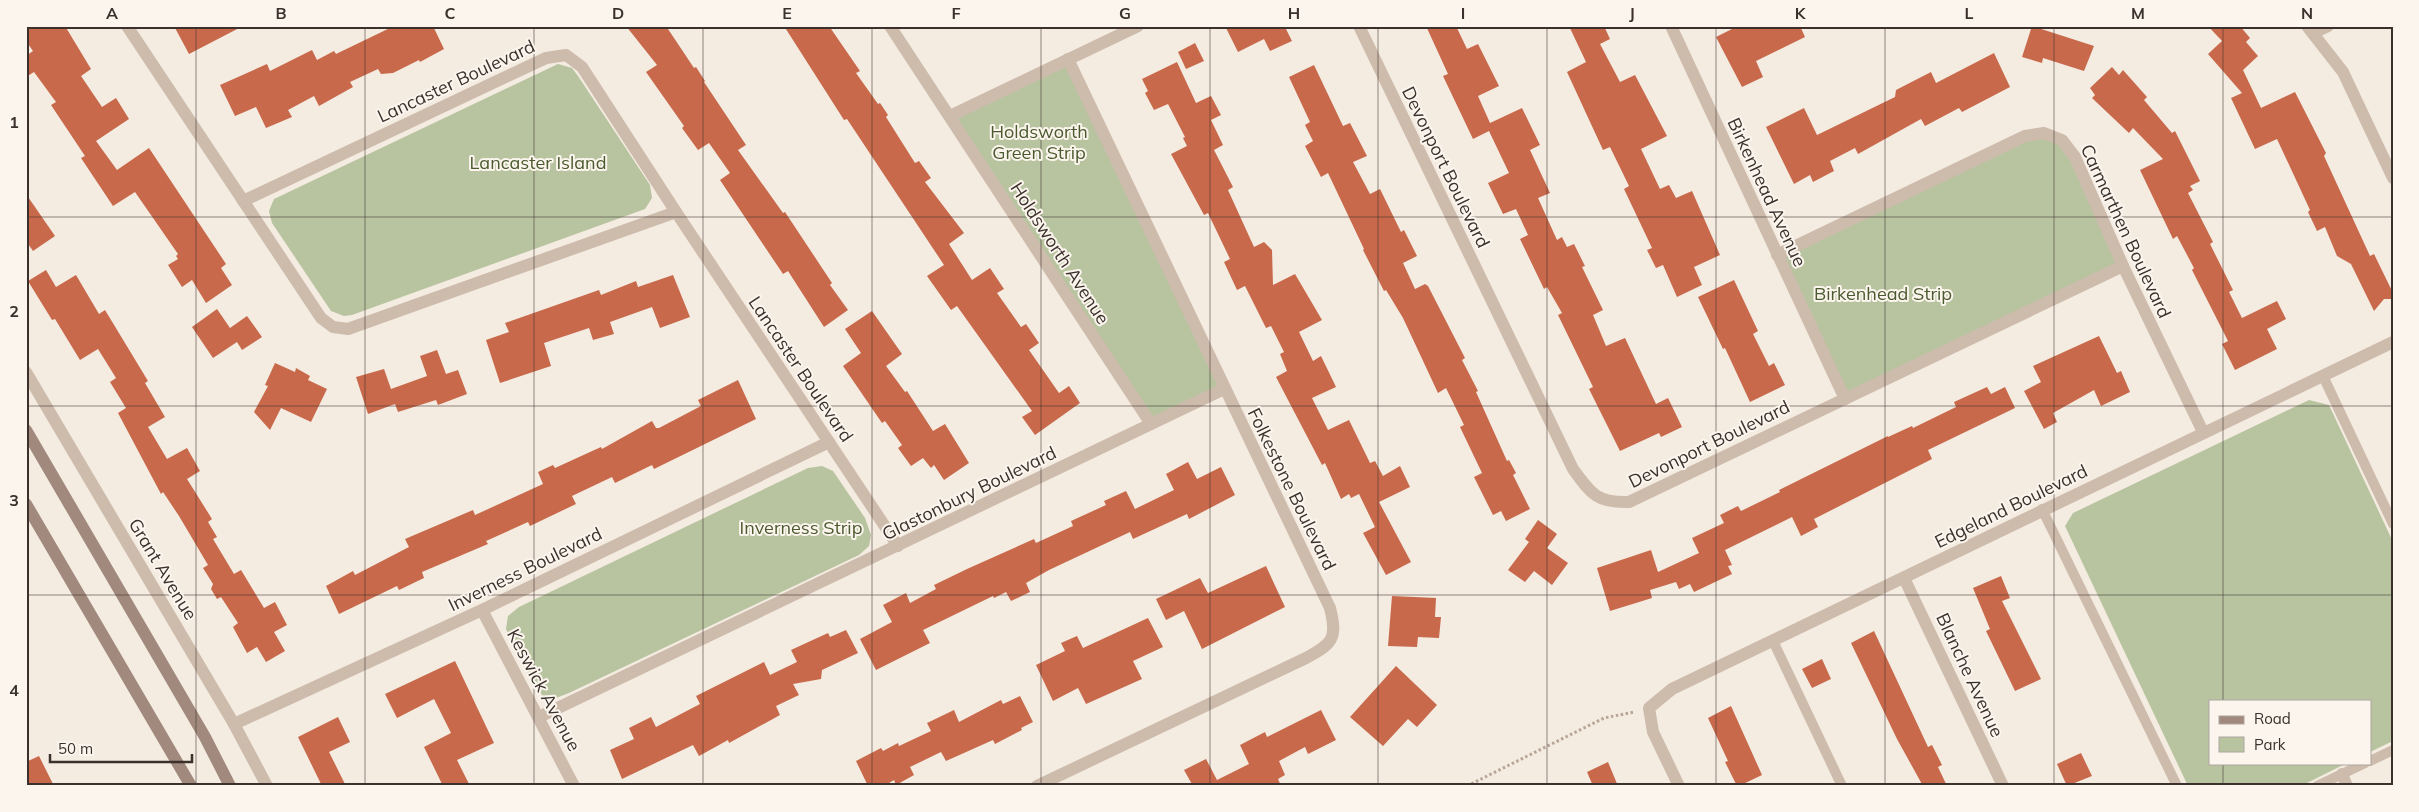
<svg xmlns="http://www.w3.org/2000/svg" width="2419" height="812" viewBox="0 0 2419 812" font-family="Mulish,sans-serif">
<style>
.green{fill:#b8c4a0}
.building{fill:#c8694b}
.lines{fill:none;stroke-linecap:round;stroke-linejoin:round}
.path{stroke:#b9a596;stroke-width:3;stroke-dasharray:2.5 2.5;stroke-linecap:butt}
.service{stroke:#cdbbac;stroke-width:10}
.minor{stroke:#cdbbac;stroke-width:12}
.secondary{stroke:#a18a7d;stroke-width:12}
.grid{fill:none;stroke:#3b302b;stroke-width:1;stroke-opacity:0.55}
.labels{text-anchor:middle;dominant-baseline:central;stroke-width:4;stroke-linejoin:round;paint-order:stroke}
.street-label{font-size:18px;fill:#3b302b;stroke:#fbf5ee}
.park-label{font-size:18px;fill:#4a5a2e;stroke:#fbf5ee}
.neatline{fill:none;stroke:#3b302b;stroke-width:2}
.grid-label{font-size:16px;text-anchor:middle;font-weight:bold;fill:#3b302b}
</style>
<rect width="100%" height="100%" fill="#f4ebe1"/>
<g class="green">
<polygon points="1068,59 1224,389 1151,424 950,116"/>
<polygon points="558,64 572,68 578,76 650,185 652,198 645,209 352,315 344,316 331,311 272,223 269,211 274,199"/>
<polygon points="2025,136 2062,140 2123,266 1845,399 1777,255"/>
<polygon points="2309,400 2329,405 2393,542 2393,741 2370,752 2370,701 2210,701 2210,763 2347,763 2301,786 2188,786 2065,526 2073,513"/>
<polygon points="822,466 833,471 865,518 871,535 869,546 859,555 569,693 556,698 543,696 535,687 506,629 508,616 519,607 808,468"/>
</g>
<g class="building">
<polygon points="26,26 65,26 91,69 81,76 102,107 116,98 129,119 96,141 117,170 149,148 226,264 221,268 232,285 206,303 192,280 182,287 168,265 178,259 176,256 178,254 135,192 113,206 81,158 85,156 51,105 56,102 34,72 26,77 26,56 33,51 26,41"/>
<polygon points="174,26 243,26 189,54"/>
<polygon points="394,26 433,26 444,49 420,62 419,60 393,73 381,74 378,69 350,82 353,87 319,106 314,96 288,110 292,117 266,128 256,107 235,116 220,85 267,64 270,71 312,50 317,60 334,51 336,54"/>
<polygon points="626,26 666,26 694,68 696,67 705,81 704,82 746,145 738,150 783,213 785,212 832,283 830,285 848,310 824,327 788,271 783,274 720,180 730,173 709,143 698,150 682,128 684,126 646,72 657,65"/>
<polygon points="784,26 829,26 860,71 856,73 878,104 880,103 888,115 886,117 915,163 919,161 931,178 925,182 964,233 949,244 972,280 990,268 1004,289 997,293 1021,327 1026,324 1039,343 1029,350 1059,393 1069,386 1080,403 1035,435 1022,417 1032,411 957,306 951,310 927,276 944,265 847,119 844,120"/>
<polygon points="1225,26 1291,26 1286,29 1292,41 1270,51 1264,39 1238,52"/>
<polygon points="1426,26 1456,26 1467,49 1478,44 1499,86 1478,96 1490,123 1522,108 1540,145 1530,150 1550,193 1538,198 1557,240 1562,237 1567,247 1574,244 1585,266 1582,267 1603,310 1593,315 1606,346 1625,338 1656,404 1668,398 1682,427 1661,437 1659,433 1620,451 1589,389 1593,387 1558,315 1562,313 1547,287 1544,289 1520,239 1528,235 1516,209 1503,214 1488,183 1509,173 1489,131 1473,139 1443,76 1448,74"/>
<polygon points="1569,26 1604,26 1610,39 1600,44 1620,82 1635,75 1667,136 1641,149 1660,189 1669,185 1676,198 1692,191 1720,255 1694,267 1702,285 1677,297 1663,265 1656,268 1647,250 1652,248 1624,189 1629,186 1610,147 1603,150 1567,72 1586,62"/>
<polygon points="1738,26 1800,26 1805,37 1756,61 1763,77 1742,87 1716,37"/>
<polygon points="2032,26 2094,46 2084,71 2043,58 2042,63 2022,57"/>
<polygon points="2208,26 2240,26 2250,38 2246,42 2258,56 2243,70 2261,108 2295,92 2326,153 2324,156 2370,256 2374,254 2393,293 2393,299 2384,299 2374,311 2351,264 2337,256 2325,227 2317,231 2308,212 2310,210 2277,139 2255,149 2231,98 2242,93 2208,54 2222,41"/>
<polygon points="1195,43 1204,61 1186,69 1178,52"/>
<polygon points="1994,53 2010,87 1962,112 1959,108 1925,126 1921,119 1858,154 1855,148 1830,161 1834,171 1813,182 1810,175 1794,184 1766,127 1804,108 1817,135 1895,97 1896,90 1931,72 1936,83"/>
<polygon points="1177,62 1196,103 1211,96 1221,115 1211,120 1223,145 1214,150 1233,187 1228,190 1254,247 1264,242 1272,250 1273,285 1295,274 1322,320 1299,332 1313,361 1321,356 1336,387 1312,398 1328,430 1349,420 1370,463 1375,461 1383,476 1400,466 1410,487 1379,502 1411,562 1386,575 1363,533 1375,527 1359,494 1351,498 1349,494 1341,499 1325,463 1322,465 1276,377 1287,371 1280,354 1284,352 1271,326 1266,328 1245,286 1237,290 1224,262 1230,259 1208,213 1204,215 1171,154 1187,146 1183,138 1185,137 1168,104 1154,110 1145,93 1148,91 1142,79"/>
<polygon points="1314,65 1343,126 1350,123 1367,156 1353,162 1370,194 1380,189 1401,232 1404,230 1417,256 1403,263 1415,289 1425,284 1428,286 1465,358 1462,360 1478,391 1476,392 1507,461 1509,460 1516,473 1513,475 1530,509 1506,521 1501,511 1493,515 1474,477 1482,473 1460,427 1464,425 1446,388 1438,393 1403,318 1386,290 1384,291 1363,250 1364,249 1328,173 1321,177 1305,146 1313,141 1305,125 1310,122 1289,77"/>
<polygon points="2112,67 2119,75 2123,70 2147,97 2144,100 2172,133 2175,131 2200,181 2190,186 2193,190 2188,193 2213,242 2210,244 2233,290 2229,292 2242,318 2277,301 2286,319 2267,329 2277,349 2235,370 2222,344 2228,341 2192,270 2194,268 2177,236 2173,239 2140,170 2163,159 2133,128 2129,133 2092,98 2095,95 2090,88"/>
<polygon points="26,194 55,236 33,251 26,241"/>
<polygon points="46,270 56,287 76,275 99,314 105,310 148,381 145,383 165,417 148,427 167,459 187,448 200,471 187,479 212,519 208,522 217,537 213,539 234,574 241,570 264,608 275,602 287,625 274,632 285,651 266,662 257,647 247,653 233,627 238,623 221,597 217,599 211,589 213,584 203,568 208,565 179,516 163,492 161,494 118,413 126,408 110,382 116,378 98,349 80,360 55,319 52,320 28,281"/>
<polygon points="673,275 690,317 660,328 652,307 610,322 614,334 593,340 589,328 544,343 551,366 500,383 486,340 509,332 505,323 599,290 601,295 636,281 638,287"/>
<polygon points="1734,280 1758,331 1753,334 1769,366 1774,363 1785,385 1750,402 1725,348 1723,349 1698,297"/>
<polygon points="217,309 230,328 247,316 262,337 242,350 237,342 213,358 192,327"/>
<polygon points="872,311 902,354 886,366 905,392 907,391 933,431 945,424 969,463 944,480 934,465 931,468 923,458 911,466 898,448 902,445 885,421 882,423 843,366 861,353 845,329"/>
<polygon points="2099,336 2117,373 2121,371 2130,392 2101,406 2094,390 2053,413 2057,422 2044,429 2024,391 2041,382 2033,366"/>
<polygon points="437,350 446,374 458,370 467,394 438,405 436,400 398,412 395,404 368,414 356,377 384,369 391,389 427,376 420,356"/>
<polygon points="275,363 295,372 296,368 310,376 308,380 327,389 311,422 281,408 270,430 254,412 268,386 265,385"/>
<polygon points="738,380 756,419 654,469 652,465 615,483 612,477 572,496 576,504 530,526 528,522 486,541 488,544 422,572 424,578 399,590 397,586 339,614 326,586 353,571 355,575 409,547 405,539 473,510 475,515 543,484 538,472 553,465 555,468 601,447 602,449 652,421 656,428 659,428 701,406 698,400"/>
<polygon points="1987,387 1991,394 2005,387 2015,408 1928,450 1932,459 1814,519 1818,527 1801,536 1792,517 1725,550 1732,565 1728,566 1732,574 1694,592 1690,584 1679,589 1676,582 1650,590 1652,598 1610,611 1597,568 1651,550 1658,572 1699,553 1692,538 1724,523 1720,515 1738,506 1741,511 1780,492 1779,490 1888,436 1888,437 1912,426 1913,428 1956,407 1954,402"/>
<polygon points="1188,462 1197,479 1221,467 1235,495 1189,519 1187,514 1133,539 1130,532 1049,570 1026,583 1030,592 1011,601 1006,592 994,598 993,596 923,630 930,643 876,670 860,639 892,622 883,605 906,593 910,603 936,589 934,585 967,569 1034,539 1036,543 1073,526 1071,521 1106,505 1104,501 1126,491 1135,509 1174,490 1166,474"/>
<polygon points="1538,520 1557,534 1547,548 1568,563 1552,585 1534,571 1525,582 1508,570 1529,542 1525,539"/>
<polygon points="1266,566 1285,607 1202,649 1184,611 1166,620 1156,599 1200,578 1208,593"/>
<polygon points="2001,576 2010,598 2002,601 2041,679 2015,691 1986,631 1990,629 1973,588"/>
<polygon points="1392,596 1436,598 1435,617 1441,617 1439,638 1418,637 1417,647 1388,646"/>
<polygon points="1148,618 1163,647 1133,661 1142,679 1086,704 1078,688 1053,701 1036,665 1065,651 1061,643 1077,636 1083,648"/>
<polygon points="846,630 858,653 822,670 821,679 793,684 799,695 776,706 780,715 729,743 728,740 699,756 693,745 622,779 610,750 634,739 629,728 651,717 656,727 700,704 696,696 764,662 770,675 797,662 791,650 828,633 830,637"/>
<polygon points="1874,631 1928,747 1932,745 1942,765 1938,767 1947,786 1923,786 1897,739 1851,643"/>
<polygon points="1822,659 1831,679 1812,688 1802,669"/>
<polygon points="455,661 494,743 457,760 470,786 443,786 424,747 451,733 434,699 397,718 385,694"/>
<polygon points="1396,666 1437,705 1417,727 1408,719 1383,746 1350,717"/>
<polygon points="1020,696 1033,722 1021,728 1022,730 995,744 993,740 946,761 941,752 910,767 914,775 896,785 894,780 884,786 868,786 856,761 881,748 883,751 898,743 899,746 931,731 927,723 954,710 959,722 1001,700 1003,704"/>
<polygon points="1731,706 1762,775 1739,786 1737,786 1725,762 1728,761 1708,718"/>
<polygon points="1321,710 1336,740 1308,754 1305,747 1279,761 1285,775 1278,779 1281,786 1193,786 1184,770 1206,759 1217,780 1249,764 1240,745 1265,732 1267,737"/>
<polygon points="338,717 350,742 329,752 346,786 322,786 298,737"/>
<polygon points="2081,753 2092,776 2067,786 2057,764"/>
<polygon points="39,756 54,786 26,786 26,762"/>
<polygon points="1608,762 1618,786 1593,786 1587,772"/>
</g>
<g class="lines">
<polyline class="path" points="1467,786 1604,718 1634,712"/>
<g class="service">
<polyline points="2323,376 2393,524"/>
<polyline points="2042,509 2177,786"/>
<polyline points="1773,641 1842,786"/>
<polyline points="2370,761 2393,750"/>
<polyline points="2317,786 2365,763"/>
</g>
<g class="minor">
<polyline points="127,26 321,318 333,327 348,329 676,212 898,546"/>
<polyline points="890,26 1151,424"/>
<path d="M1359 26 1573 469C1591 494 1597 503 1629 502L2123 266"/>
<polyline points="1671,26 1845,399"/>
<polyline points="2307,26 2343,72 2393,178"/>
<polyline points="2313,33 2328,26"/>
<polyline points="950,116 1138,26"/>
<polyline points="243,201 546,58 566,55 582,67 676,212"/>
<polyline points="1777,255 2025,136 2044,133 2062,140 2075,157 2123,266 2203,432"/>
<polyline points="26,372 234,724 267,786"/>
<polyline points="1904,578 2003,786"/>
<polyline points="482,610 574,786"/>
<polyline points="539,717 1224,389"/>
<polyline points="234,724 482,610 829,442"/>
<polyline points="2342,774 2347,786"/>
<path d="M1037 786 1306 658C1332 644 1338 639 1330 608L1068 59"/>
<polyline points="1679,786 1653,732 1649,708 1672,689 2393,342"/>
</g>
<g class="secondary">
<polyline points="26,430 205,737 230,786"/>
<polyline points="26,504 191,786"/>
</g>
</g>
<path class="grid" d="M196 26V786M365 26V786M534 26V786M703 26V786M872 26V786M1041 26V786M1210 26V786M1378 26V786M1547 26V786M1716 26V786M1885 26V786M2054 26V786M2223 26V701M26 217H2393M26 406H2393M26 595H2393M2223 763V786"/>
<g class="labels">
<g class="street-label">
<text transform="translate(456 81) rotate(-25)">Lancaster Boulevard</text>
<text transform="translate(1446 167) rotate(64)">Devonport Boulevard</text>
<text transform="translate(1767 192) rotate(65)">Birkenhead Avenue</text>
<text transform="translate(2126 231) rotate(65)">Carmarthen Boulevard</text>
<text transform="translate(1060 253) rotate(57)">Holdsworth Avenue</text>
<text transform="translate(801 369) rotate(56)">Lancaster Boulevard</text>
<text transform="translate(1709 444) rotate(-26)">Devonport Boulevard</text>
<text transform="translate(1292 489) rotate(64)">Folkestone Boulevard</text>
<text transform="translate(969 493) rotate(-26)">Glastonbury Boulevard</text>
<text transform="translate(2011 506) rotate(-26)">Edgeland Boulevard</text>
<text transform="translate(163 569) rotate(59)">Grant Avenue</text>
<text transform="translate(525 569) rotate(-26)">Inverness Boulevard</text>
<text transform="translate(1970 675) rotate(65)">Blanche Avenue</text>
<text transform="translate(544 690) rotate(62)">Keswick Avenue</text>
</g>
<g class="park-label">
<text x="1039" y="131">Holdsworth<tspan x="1039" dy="21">Green Strip</tspan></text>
<text x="538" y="162">Lancaster Island</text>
<text x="1883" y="293">Birkenhead Strip</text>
<text x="801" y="527">Inverness Strip</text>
</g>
</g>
<rect width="2419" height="812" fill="none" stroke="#fbf5ee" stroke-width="55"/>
<rect x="2209" y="700" width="162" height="65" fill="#fbf5ee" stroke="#aea6a0"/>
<rect x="2219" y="716" width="25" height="8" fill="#a18a7d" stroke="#aea6a0"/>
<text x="2254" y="724" font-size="15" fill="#3b302b">Road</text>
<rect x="2219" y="737" width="25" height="15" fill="#b8c4a0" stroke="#aea6a0"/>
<text x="2254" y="750" font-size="15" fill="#3b302b">Park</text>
<path d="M50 754v8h142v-8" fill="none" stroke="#3b302b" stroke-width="2.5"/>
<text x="58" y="754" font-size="15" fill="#3b302b" stroke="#fbf5ee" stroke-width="4" paint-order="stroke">50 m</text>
<rect x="28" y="28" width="2364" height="756" class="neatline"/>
<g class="grid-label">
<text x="112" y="19">A</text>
<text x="281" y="19">B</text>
<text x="450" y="19">C</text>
<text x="618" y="19">D</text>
<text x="787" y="19">E</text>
<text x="956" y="19">F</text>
<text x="1125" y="19">G</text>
<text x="1294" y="19">H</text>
<text x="1463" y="19">I</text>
<text x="1632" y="19">J</text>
<text x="1800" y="19">K</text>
<text x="1969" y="19">L</text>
<text x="2138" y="19">M</text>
<text x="2307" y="19">N</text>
<text x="14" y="128">1</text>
<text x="14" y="317">2</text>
<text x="14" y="506">3</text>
<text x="14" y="696">4</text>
</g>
</svg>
